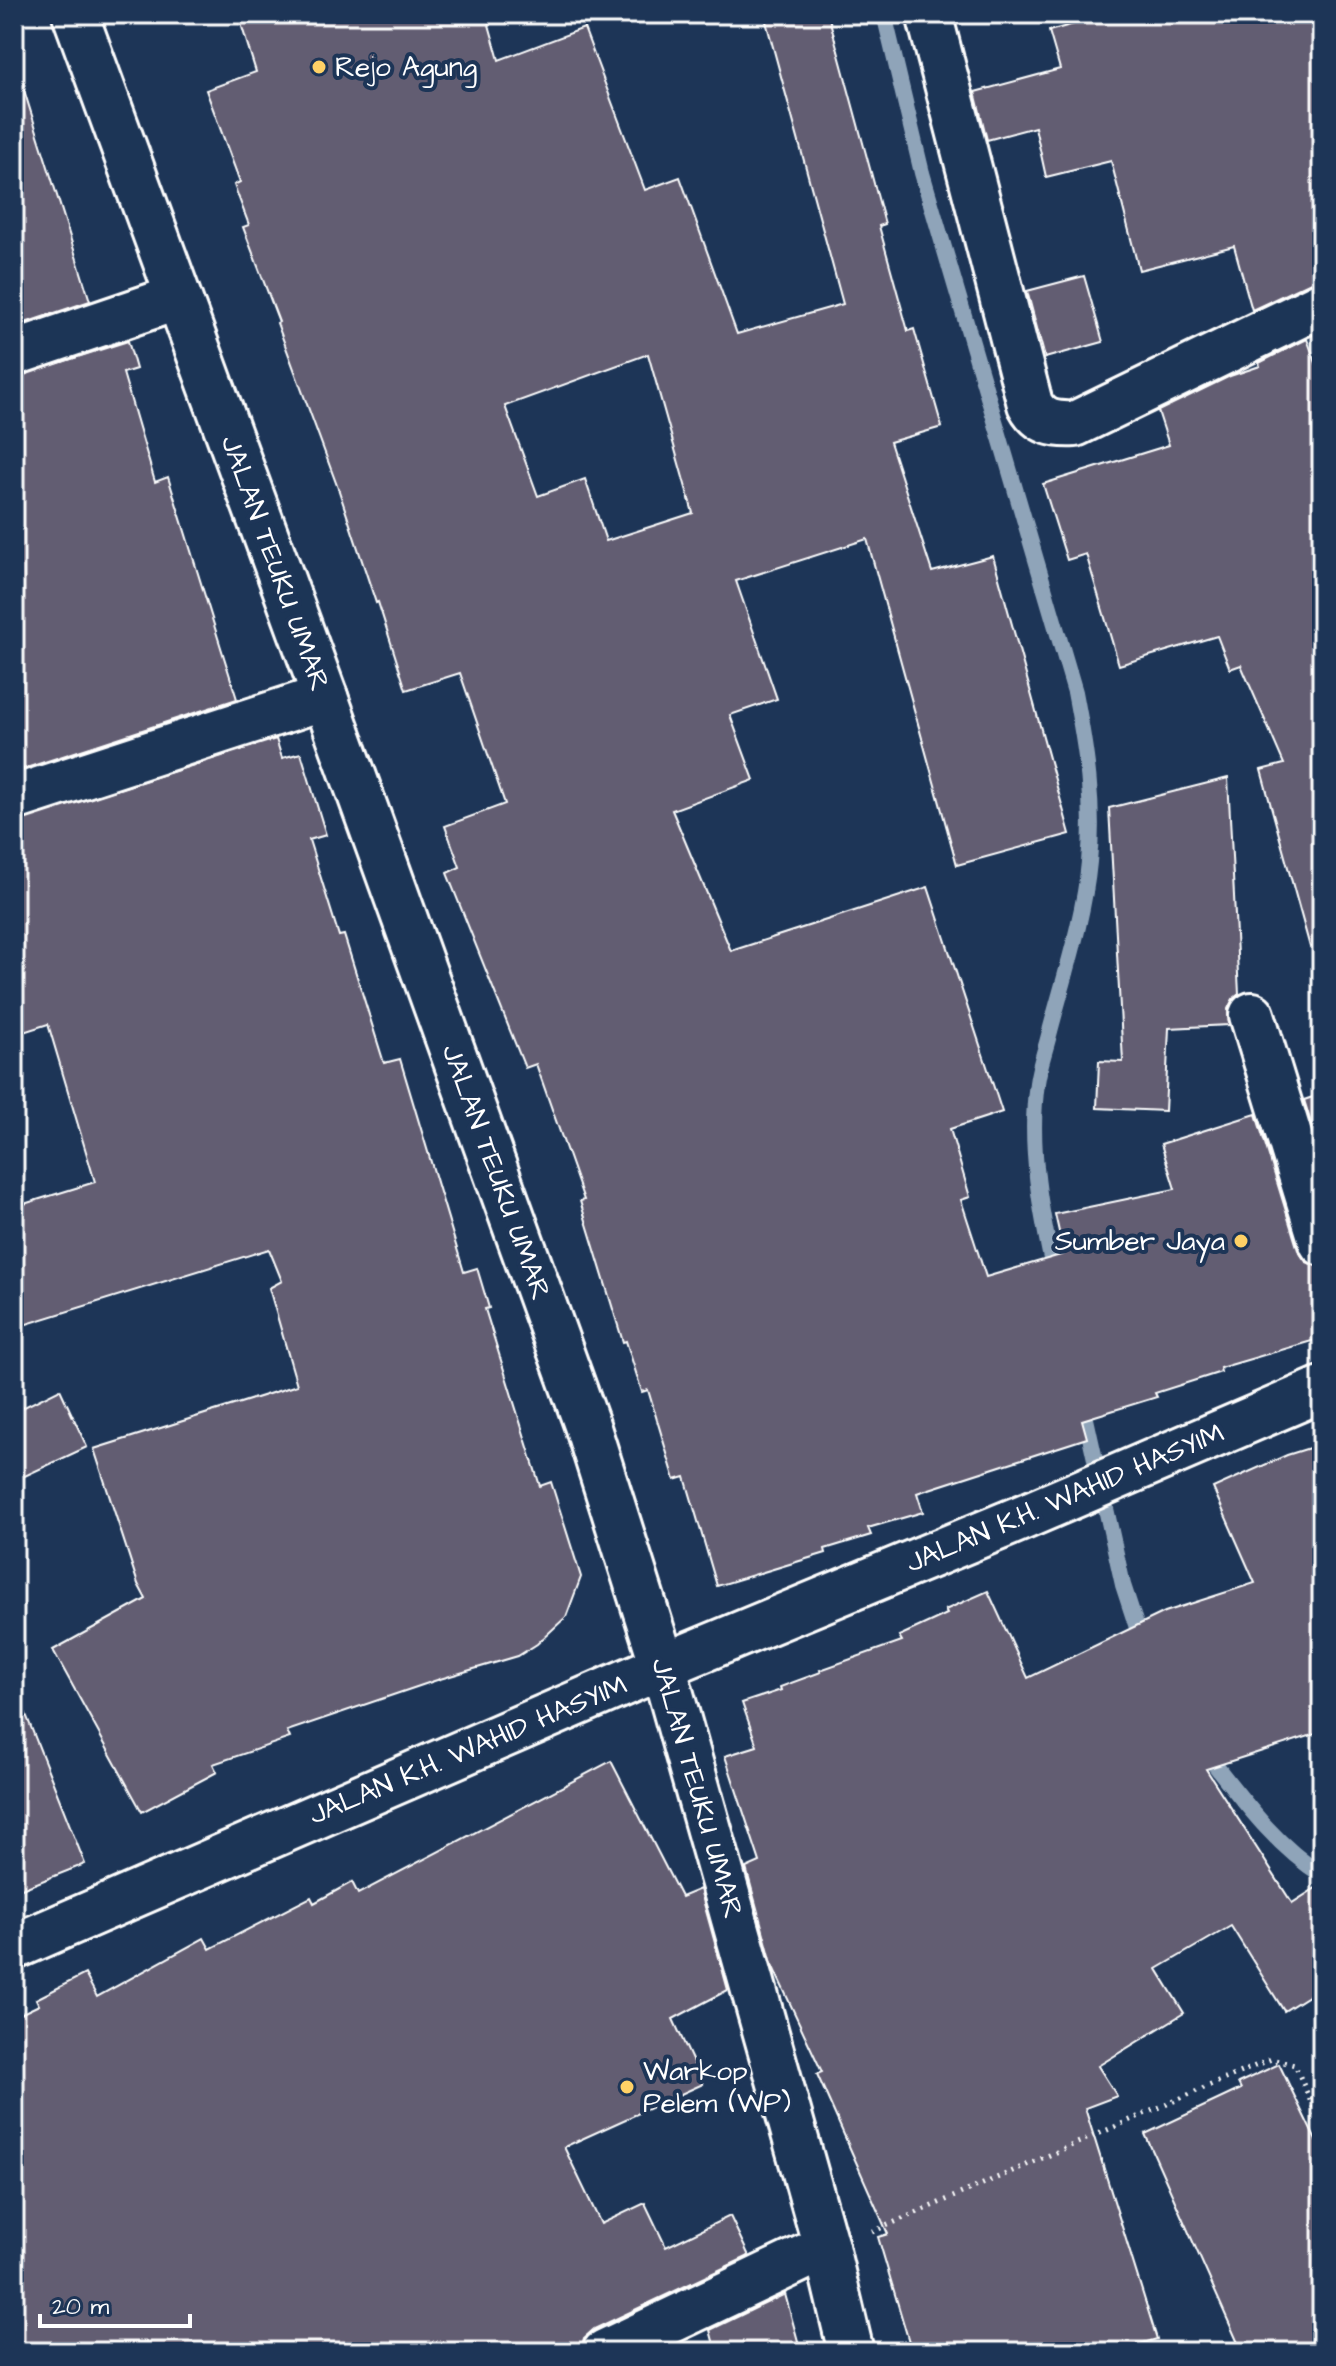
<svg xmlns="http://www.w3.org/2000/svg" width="1336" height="2366" viewBox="0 0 1336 2366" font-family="'Architects Daughter',sans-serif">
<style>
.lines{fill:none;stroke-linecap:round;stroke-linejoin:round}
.stream{stroke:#8fa4b9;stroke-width:16}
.building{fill:#625d72;stroke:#fff;stroke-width:2;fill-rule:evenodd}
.minor-casing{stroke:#fff;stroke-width:50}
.tertiary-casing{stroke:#fff;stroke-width:50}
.path{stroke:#fff;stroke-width:5;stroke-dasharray:2 6;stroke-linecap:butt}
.minor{stroke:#1d3557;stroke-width:44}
.tertiary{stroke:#1d3557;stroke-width:44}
.poi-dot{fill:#ffd166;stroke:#1d3557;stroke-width:3}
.labels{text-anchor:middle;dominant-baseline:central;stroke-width:8;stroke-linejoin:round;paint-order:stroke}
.poi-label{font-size:28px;fill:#fff;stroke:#1d3557;text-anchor:start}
.street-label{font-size:28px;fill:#fff;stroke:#1d3557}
</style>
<rect width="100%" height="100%" fill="#1d3557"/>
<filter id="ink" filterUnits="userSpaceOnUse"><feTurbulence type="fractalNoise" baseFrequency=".0125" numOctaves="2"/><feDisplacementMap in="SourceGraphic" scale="16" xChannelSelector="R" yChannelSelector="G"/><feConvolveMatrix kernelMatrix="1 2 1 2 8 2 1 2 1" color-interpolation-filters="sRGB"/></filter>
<g filter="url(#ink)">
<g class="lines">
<g class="stream">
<path d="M884 14 922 173 1075 692C1086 749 1095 805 1089 862 1084 918 1063 981 1049 1035 1045 1051 1039 1067 1037 1083 1028 1147 1041 1214 1055 1277"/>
<polyline points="1082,1401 1123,1585 1143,1646"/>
<path d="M1204 1751C1240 1796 1273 1844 1322 1875"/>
</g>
</g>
<g class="building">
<path d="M238 14H486L499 60 584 28 645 190 680 177 737 334 843 304 764 14H828L885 224 879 226 908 331 914 329 942 427 890 442 932 572 993 556 1070 834 957 865 867 539 736 581 777 699 730 715 754 780 672 810 731 951 928 887 1002 1112 950 1129 970 1197 961 1200 986 1277 1064 1254 1055 1214 1175 1189 1161 1144 1256 1114 1298 1250 1306 1262 1322 1267V1338L1220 1368 1221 1372 1155 1393 1157 1397 1082 1420 1087 1438 917 1493 923 1512 868 1528 871 1535 825 1549 826 1553 717 1586 685 1477 675 1480 648 1390 642 1392 626 1341 623 1342 580 1201 584 1200 536 1064 525 1068 447 873 460 867 445 826 505 804 460 673 406 690 378 602 376 603 339 491 277 323 279 322 243 227 249 225 234 185 240 182 206 90 256 72ZM648 354 693 513 606 541 585 479 538 496 505 406Z"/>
<polygon points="1110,14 1322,14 1322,279 1311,282 1252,310 1234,246 1139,270 1111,161 1046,177 1035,127 987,140 975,92 1060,69 1049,31"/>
<polygon points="23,87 90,301 22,324 14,297 14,89"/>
<polygon points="1084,276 1103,342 1045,358 1027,291"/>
<polygon points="1307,339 1322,379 1322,945 1310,947 1261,770 1284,764 1241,665 1230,669 1217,636 1119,665 1086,554 1067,560 1043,484 1169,445 1158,411 1230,376 1260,366 1259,363"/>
<polygon points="128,341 136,369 123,373 155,482 168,477 237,699 14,772 14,377"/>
<polygon points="276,739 282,758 301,753 326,835 309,840 339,936 344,935 384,1063 400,1059 464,1272 477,1268 489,1308 485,1309 540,1486 551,1482 581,1577 566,1617 537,1644 518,1656 440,1679 287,1731 290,1738 213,1764 217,1772 142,1812 53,1650 146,1599 138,1584 94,1449 297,1385 269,1288 282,1281 269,1249 14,1328 14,1207 95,1182 48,1024 14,1035 14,822"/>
<polygon points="1228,778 1239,994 1233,999 1228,1009 1229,1025 1169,1028 1165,1111 1097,1108 1099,1061 1123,1062 1109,808"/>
<polygon points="1322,1094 1322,1158 1304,1100"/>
<polygon points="60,1389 87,1447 14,1481 14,1412"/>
<polygon points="1322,1444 1322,1732 1206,1769 1292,1903 1322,1884 1322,1987 1284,2011 1231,1926 1157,1969 1184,2013 1098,2066 1117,2096 1085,2108 1157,2339 1113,2352 912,2352 878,2237 888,2234 817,2074 822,2072 773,1967 746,1868 760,1862 725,1756 757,1746 742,1703 781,1690 780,1687 821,1672 820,1670 902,1641 899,1636 947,1614 945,1610 988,1591 1028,1678 1165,1612 1255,1583 1213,1488 1287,1455"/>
<polygon points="16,1689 85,1864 14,1892 14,1690"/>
<polygon points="611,1761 681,1897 700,1889 728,1990 673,2019 703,2084 564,2147 601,2224 645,2203 666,2247 730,2216 749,2256 594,2329 584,2338 580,2352 14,2352 14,2017 39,2005 36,1999 85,1974 97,1997 204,1938 210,1949 311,1897 314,1903 352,1882 358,1894"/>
<polygon points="1279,2064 1322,2153 1322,2345 1306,2352 1242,2352 1145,2134 1241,2089 1238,2083"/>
<polygon points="785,2294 801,2352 716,2352 710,2330"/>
</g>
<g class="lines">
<g class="minor-casing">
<g id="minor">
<path d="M929 14 1030 404C1040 423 1055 425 1075 424L1322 304"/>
<polyline points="14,353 176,298"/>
<polyline points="14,798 325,697"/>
<polyline points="1252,1015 1322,1243"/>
<polyline points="14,1947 663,1666"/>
<polyline points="605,2352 826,2247"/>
</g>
</g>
<g class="tertiary-casing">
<g id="tertiary">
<polyline points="75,14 325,697 587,1425 663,1666 826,2247 851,2352"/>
<polyline points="663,1666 1026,1516 1322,1389"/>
</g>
</g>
<polyline class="path" points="872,2232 1271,2059 1295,2065 1322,2128"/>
<use href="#minor" class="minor"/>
<use href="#tertiary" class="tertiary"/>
</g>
</g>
<g class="poi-dot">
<circle cx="319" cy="67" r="8"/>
<circle cx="1241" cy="1241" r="8"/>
<circle cx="627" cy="2087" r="8"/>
</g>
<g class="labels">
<g class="poi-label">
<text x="335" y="67">Rejo Agung</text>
<text x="1225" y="1241" text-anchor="end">Sumber Jaya</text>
<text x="643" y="2071">Warkop<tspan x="643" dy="32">Pelem (WP)</tspan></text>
</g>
<g class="street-label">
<text transform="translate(275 563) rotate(70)">JALAN TEUKU UMAR</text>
<text transform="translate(496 1172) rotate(70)">JALAN TEUKU UMAR</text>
<text transform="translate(1065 1498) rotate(-23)">JALAN K.H. WAHID HASYIM</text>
<text transform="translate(468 1750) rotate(-23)">JALAN K.H. WAHID HASYIM</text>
<text transform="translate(697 1788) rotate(74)">JALAN TEUKU UMAR</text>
</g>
</g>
<rect width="1336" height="2366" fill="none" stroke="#1d3557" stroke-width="48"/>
<rect x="24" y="24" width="1288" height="2318" fill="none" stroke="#fff" stroke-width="3" filter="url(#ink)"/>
<path d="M40 2314v12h150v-12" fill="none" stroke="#ffffff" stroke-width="4"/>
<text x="52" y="2314" font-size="24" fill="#ffffff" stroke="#1d3557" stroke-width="6" paint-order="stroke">20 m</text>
</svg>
